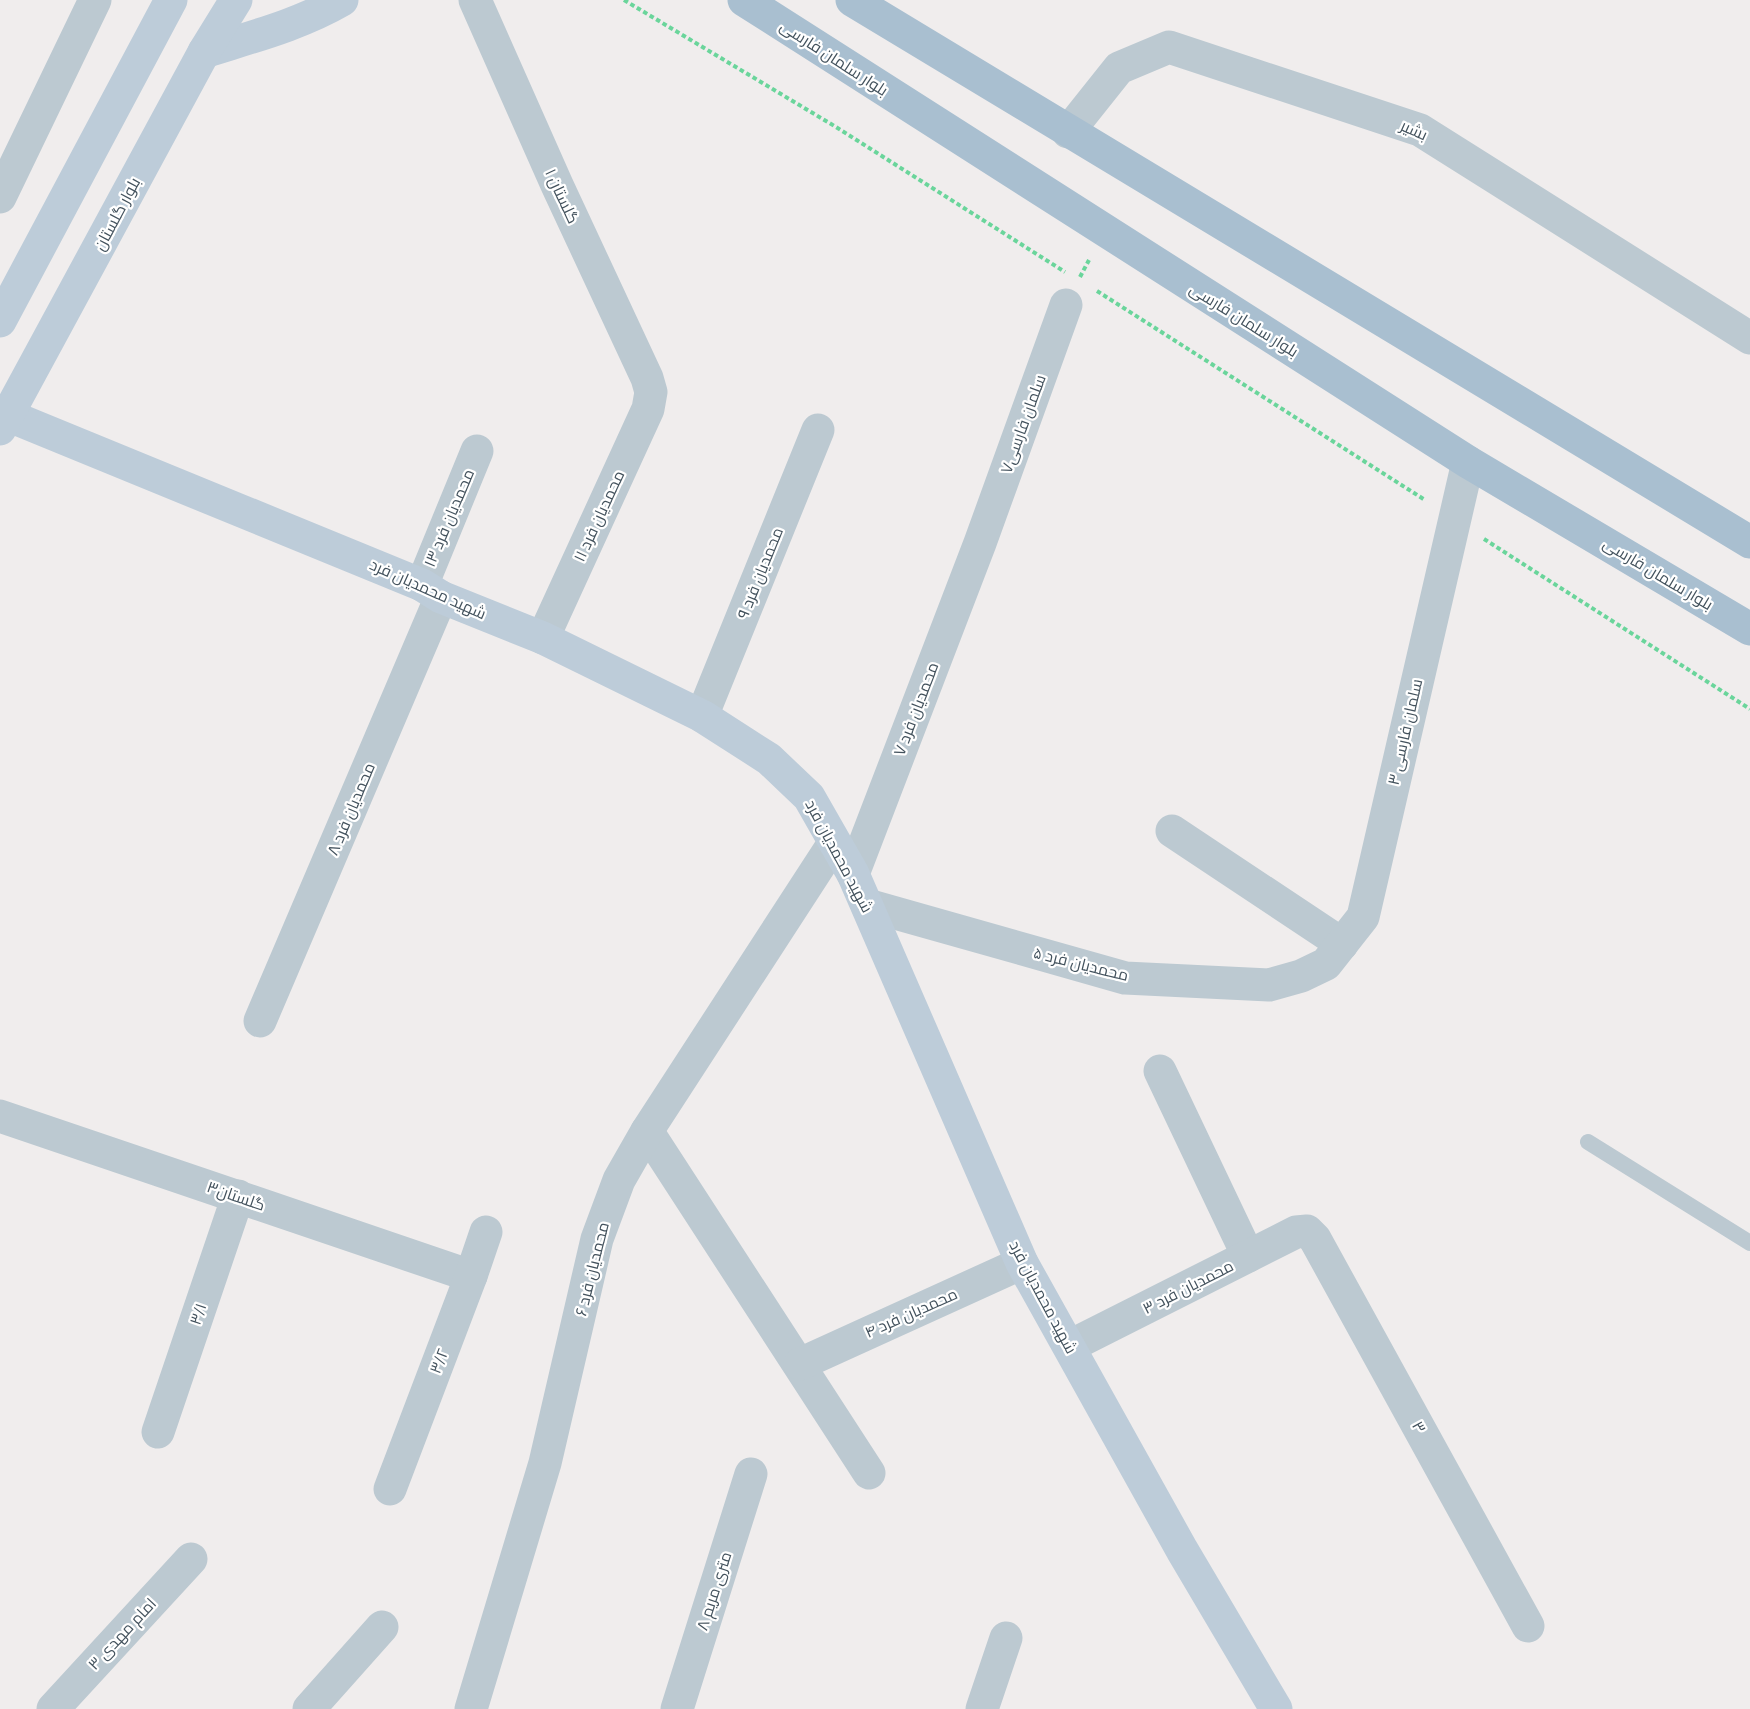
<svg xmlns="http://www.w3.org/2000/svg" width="1750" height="1709" viewBox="0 0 1750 1709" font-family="'Roboto Condensed',Cairo,sans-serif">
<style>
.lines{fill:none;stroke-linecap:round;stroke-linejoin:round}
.path{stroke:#6ad59b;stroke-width:4;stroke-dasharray:4.5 3;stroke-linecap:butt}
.lane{stroke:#bcc9d1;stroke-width:16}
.street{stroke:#bcc9d1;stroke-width:33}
.secondary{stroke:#bdccd9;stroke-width:33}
.primary{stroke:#a9bfd0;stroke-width:33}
.labels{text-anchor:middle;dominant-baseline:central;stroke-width:4.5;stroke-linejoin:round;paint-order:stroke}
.street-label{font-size:16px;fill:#43525d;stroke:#fff}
</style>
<rect width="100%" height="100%" fill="#f0eded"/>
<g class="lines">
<g class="path">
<polyline points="624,0 836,127 1065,272"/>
<polyline points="1080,277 1089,260"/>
<polyline points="1097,291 1425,500"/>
<polyline points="1484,539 1750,709"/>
</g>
<polyline class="lane" points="1588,1142 1750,1243"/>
<g class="street">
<polyline points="475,0 557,185 647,378 651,392 648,409 543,638"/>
<polyline points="1068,132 1119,68 1169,47 1420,130 1750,338"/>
<polyline points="0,197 95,0"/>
<polyline points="422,585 477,451"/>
<polyline points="702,716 818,430"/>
<polyline points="1172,831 1342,944"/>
<polyline points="853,874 980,543 1066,305"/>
<polyline points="867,905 1125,978 1269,985 1301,976 1326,964 1363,917 1468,462"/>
<polyline points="260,1021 441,597"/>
<polyline points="1160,1071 1248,1256"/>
<polyline points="0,1116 471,1276"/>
<polyline points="647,1131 869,1473"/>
<polyline points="1070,1346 1296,1232 1307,1231 1315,1239 1528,1626"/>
<polyline points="800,1364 1022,1263"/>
<polyline points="158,1432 238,1196"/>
<polyline points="390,1489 471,1276 486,1232"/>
<polyline points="53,1709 191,1559"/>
<polyline points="309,1709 382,1627"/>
<polyline points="471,1709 545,1463 597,1239 619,1180 647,1131 834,843"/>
<polyline points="677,1709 751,1474"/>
<polyline points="982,1709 1006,1638"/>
</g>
<g class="secondary">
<path d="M204 52C251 37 299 25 342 0"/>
<polyline points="0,321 171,0"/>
<polyline points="7,415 422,585 441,597 543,638 702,716 769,759 809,797 853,874 1022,1263 1182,1550 1276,1709"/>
<polyline points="0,429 204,52 236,0"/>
</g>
<g class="primary">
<polyline points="744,0 1468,462 1750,629"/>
<polyline points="852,0 1750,542"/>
</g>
</g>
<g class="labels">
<g class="street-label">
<text transform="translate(834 58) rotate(33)">بلوار سلمان فارسی</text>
<text transform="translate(1414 130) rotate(24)">بشیر</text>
<text transform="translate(562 196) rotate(65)">۱ گلستان</text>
<text transform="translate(117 214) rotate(-62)">بلوار گلستان</text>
<text transform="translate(1244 320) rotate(32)">بلوار سلمان فارسی</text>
<text transform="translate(1023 424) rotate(-70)">سلمان فارسی۷</text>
<text transform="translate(599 516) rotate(-65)">۱۱ محمدیان فرد</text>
<text transform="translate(449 518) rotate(-67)">۱۳ محمدیان فرد</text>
<text transform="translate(760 573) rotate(-68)">۹ محمدیان فرد</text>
<text transform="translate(1658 574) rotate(31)">بلوار سلمان فارسی</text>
<text transform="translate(428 589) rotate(24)">شهید محمدیان فرد</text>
<text transform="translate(916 709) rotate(-69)">۷ محمدیان فرد</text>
<text transform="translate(1405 732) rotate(-77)">۳ سلمان فارسی</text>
<text transform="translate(351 809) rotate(-67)">۸ محمدیان فرد</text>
<text transform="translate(839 856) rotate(62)">شهید محمدیان فرد</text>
<text transform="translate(1081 964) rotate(14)">۵ محمدیان فرد</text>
<text transform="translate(236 1196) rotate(19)">گلستان۳</text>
<text transform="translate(592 1269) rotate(-76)">۶ محمدیان فرد</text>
<text transform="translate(1188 1287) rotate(-27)">۳ محمدیان فرد</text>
<text transform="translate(1043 1297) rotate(62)">شهید محمدیان فرد</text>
<text transform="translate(911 1313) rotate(-24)">۴ محمدیان فرد</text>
<text transform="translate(198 1314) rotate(-71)">۳/۱</text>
<text transform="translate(439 1361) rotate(-69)">۳/۲</text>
<text transform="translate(1419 1427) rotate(61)">۳</text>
<text transform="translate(714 1591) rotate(-72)">۸ متری مریم</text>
<text transform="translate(122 1634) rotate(-47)">۳ امام مهدی</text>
</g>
</g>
</svg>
